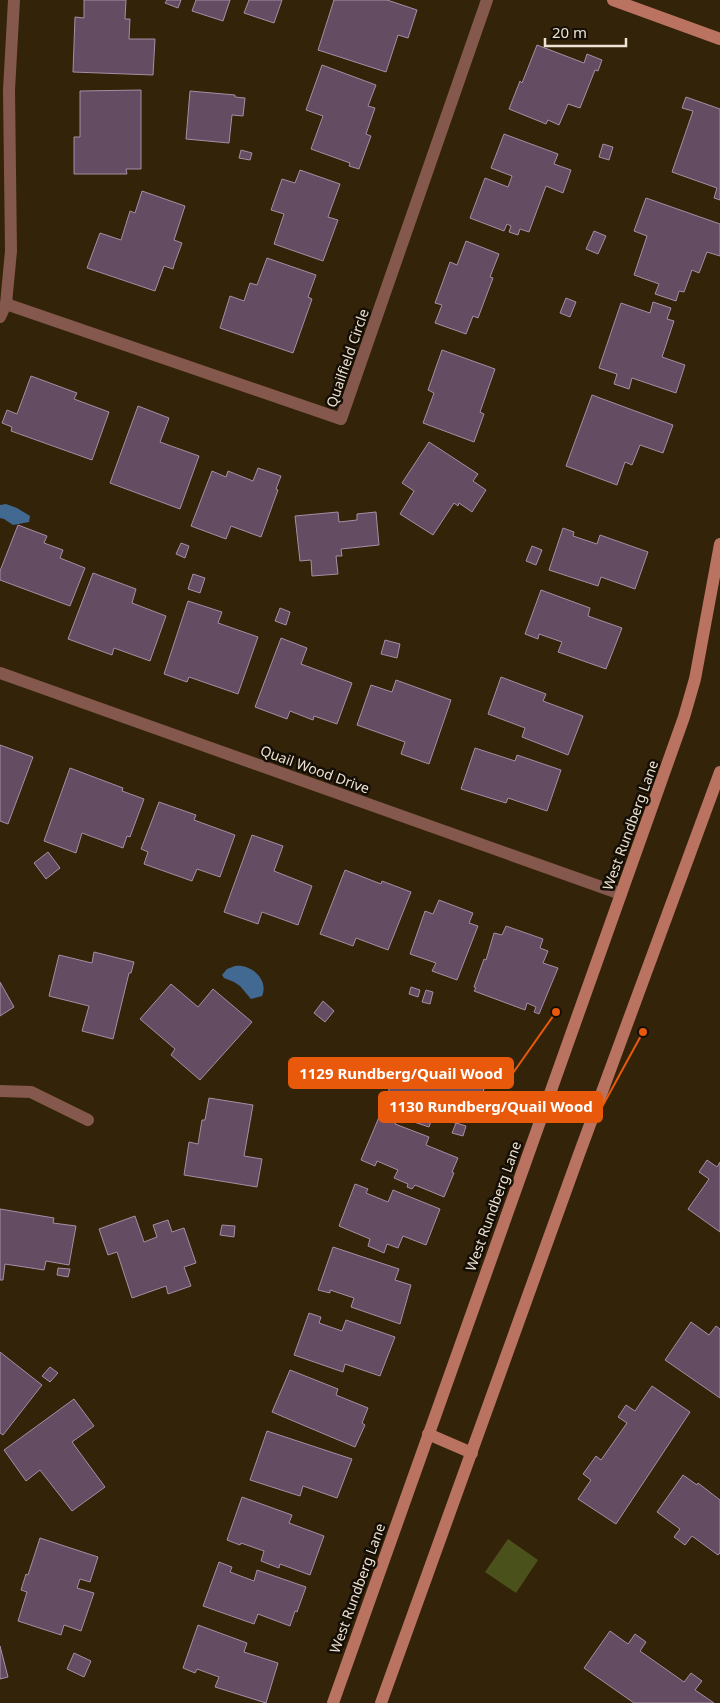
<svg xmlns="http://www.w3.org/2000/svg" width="720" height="1703" viewBox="0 0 720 1703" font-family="'Noto Sans',sans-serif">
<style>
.green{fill:#4b511b}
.water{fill:#416991}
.building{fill:#644c62;stroke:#a88da5}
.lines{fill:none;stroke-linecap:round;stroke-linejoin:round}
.street{stroke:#84584c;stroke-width:12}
.secondary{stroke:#b97360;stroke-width:12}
.labels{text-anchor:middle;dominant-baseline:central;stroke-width:5;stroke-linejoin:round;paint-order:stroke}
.street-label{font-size:14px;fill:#ede2d3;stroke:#150e04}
.leader{fill:none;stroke:#e8590c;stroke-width:2}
.callout-dot{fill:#e8590c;stroke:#150e04;stroke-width:2}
.callout{fill:#e8590c;stroke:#e8590c;stroke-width:2}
.callout-label{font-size:15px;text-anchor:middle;font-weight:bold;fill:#fff}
</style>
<rect width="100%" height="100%" fill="#332309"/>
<polygon class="green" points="508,1539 538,1560 516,1593 485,1572"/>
<g class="water">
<polygon points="6,504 17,508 30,516 29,522 13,525 4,519 0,518 0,505"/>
<path d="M235 966C252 964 269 980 262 996L251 999 240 986 234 982 224 978 222 975 227 969Z"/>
</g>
<g class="building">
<polygon points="84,0 126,0 125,19 130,19 129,39 155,39 153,75 73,72 75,17 84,18"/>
<polygon points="167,0 181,0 178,8 165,3"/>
<polygon points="196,0 230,0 223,21 192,11"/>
<polygon points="249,0 282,0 274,23 244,13"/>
<polygon points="334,0 387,0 417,10 408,38 398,35 386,72 318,50"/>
<polygon points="537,45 584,63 587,54 602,60 598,71 595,70 580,108 568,104 559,125 548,120 546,124 509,109 520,81 522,83"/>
<polygon points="322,65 376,85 368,106 375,108 366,134 371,136 359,169 349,166 350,163 311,149 323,116 306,110"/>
<polygon points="141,90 141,169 126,169 127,174 74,174 74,137 80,137 80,91"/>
<polygon points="190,91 235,95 235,97 245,98 243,116 232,115 229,143 186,139"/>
<polygon points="686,97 720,109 720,200 714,198 717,188 672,172 693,111 682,108"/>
<polygon points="504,134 558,154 554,164 571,170 563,193 546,186 529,232 520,229 518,235 509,232 511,226 507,224 504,231 470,218 485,178 508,187 512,176 491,168"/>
<polygon points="603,144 613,147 609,160 599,157"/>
<polygon points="241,150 252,153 250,160 239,158"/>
<polygon points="300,170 340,184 328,217 338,220 323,261 274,244 284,214 271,210 282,179 295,183"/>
<polygon points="142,191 185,206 174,240 182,243 174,265 173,269 164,266 155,291 87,268 100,233 121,240 130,211 135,213"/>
<polygon points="646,198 720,224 720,256 707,252 699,273 692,270 684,292 679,291 676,301 655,294 659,284 634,275 647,236 634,231"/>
<polygon points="594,231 606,236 598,254 586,249"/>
<polygon points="466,241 499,254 490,277 493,278 478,318 473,316 466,334 435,323 442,305 435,303 450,262 457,265"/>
<polygon points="267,258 316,275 308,297 312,299 293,353 220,328 230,296 244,301 250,283 257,285"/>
<polygon points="566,298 576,302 570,317 560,313"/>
<polygon points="653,302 671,308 667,319 674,321 662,357 685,365 676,393 632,378 629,389 614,384 617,374 599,368 621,303 650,313"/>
<polygon points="442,350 495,369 480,412 484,414 474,442 423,423 434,393 428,390"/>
<polygon points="31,376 77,393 74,399 109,412 92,460 11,431 12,427 2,423 7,410 17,414"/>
<polygon points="592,395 673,425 663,453 640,445 632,465 625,462 617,485 566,466"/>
<polygon points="138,406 169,418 160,442 199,456 180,509 110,483"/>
<polygon points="429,442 478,474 473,481 486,490 472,512 459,503 458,506 454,503 433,535 400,514 414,491 402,483"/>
<polygon points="258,468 281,476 276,489 278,490 261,537 231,526 226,539 191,526 212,471 226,477 228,471 253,481"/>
<polygon points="338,512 339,522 357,520 357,514 376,512 379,545 341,549 342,556 336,556 338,574 312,576 311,560 300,561 295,516"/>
<polygon points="18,525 47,536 44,543 63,550 60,558 85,568 70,606 0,580 0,571"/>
<polygon points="563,528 574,532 573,536 597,544 600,535 648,552 635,589 601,577 598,586 549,570"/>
<polygon points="181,543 189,546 185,558 176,554"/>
<polygon points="532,546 542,550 536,565 526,561"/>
<polygon points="93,573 136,589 132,603 166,616 150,661 114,648 112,655 68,639"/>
<polygon points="193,574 205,578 200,593 188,589"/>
<polygon points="541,590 590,608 588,616 622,628 606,669 558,652 562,642 539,634 538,639 525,634"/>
<polygon points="188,601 222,612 218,623 258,637 238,694 189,677 187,682 164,674"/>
<polygon points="280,608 290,612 286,625 275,621"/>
<polygon points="281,638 307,648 301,664 352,683 337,724 314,716 313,720 290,711 287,719 255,707"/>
<polygon points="385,640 400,644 397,658 381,654"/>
<polygon points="501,677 546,694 543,701 583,716 568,755 522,737 525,728 488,714"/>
<polygon points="396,680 451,700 429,764 401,754 405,742 357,725 371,685 392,692"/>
<polygon points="0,745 33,757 8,824 0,821"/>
<polygon points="475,748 515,761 517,755 561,770 547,811 508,798 506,803 461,789"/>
<polygon points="70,768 123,788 122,791 144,799 130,837 127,836 123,848 82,833 76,853 44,841"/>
<polygon points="159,802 196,815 194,820 235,835 220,877 197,869 192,881 144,864 148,852 141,849"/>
<polygon points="252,835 283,846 274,871 312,886 298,925 262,912 258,924 224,912"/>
<polygon points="48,852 60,868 46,879 34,863"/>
<polygon points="345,870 381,884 382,881 411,892 388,950 356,938 353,946 320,934"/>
<polygon points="439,900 473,913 469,923 478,926 457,980 432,971 436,963 410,954 425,911 433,914"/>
<polygon points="506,926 543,939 540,948 548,951 543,963 558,968 539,1014 534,1012 536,1007 527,1003 525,1010 474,991 476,988 474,987 484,959 486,960 494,933 502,935"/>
<polygon points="94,952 134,962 131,973 129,973 113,1039 82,1031 89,1006 49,996 59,955 92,963"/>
<polygon points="0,982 14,1007 0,1016"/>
<polygon points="171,984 198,1007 213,989 252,1022 200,1080 171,1055 175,1049 140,1019"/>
<polygon points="411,987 420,990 418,997 409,994"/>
<polygon points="426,990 433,992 430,1004 422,1002"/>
<polygon points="323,1001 334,1011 325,1022 314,1013"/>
<polygon points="400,1060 437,1073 440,1064 487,1081 473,1119 458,1114 455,1123 433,1115 429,1127 414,1122 418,1111 403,1105 401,1112 385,1107 388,1099 386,1098"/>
<polygon points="209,1098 253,1105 244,1156 262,1159 257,1187 184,1175 189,1142 198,1144 202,1120 205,1120"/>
<polygon points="382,1110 398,1117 395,1124 429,1137 426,1145 458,1158 452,1172 454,1173 444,1197 415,1185 412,1189 407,1187 408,1184 394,1178 398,1170 377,1161 375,1166 361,1160"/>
<polygon points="456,1123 466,1126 463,1136 452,1133"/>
<polygon points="707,1160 717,1167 720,1162 720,1232 688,1209 709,1179 699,1172"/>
<polygon points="355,1184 368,1189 366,1193 388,1202 393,1190 440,1209 426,1245 403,1236 398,1248 387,1244 384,1253 368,1246 370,1239 339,1226"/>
<polygon points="0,1209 54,1218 53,1223 76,1226 69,1265 46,1261 44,1270 5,1264 3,1280 0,1280"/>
<polygon points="135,1216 144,1242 157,1237 153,1225 168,1220 172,1232 184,1228 196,1263 184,1267 191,1286 168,1294 166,1286 132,1298 117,1252 108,1255 99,1229"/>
<polygon points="222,1225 235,1226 234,1237 220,1235"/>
<polygon points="333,1247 399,1269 395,1280 411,1285 400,1324 351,1307 354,1298 330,1290 330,1293 318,1290"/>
<polygon points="58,1268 70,1269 68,1277 57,1275"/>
<polygon points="309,1313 321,1317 319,1323 342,1331 346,1320 395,1337 380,1376 345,1364 343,1372 294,1355"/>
<polygon points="691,1322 709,1335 716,1326 720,1329 720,1398 665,1360"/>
<polygon points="0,1352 42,1385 3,1435 0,1433"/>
<polygon points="50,1367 58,1373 50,1382 42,1376"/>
<polygon points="290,1370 338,1389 336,1395 368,1408 362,1423 365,1425 355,1447 272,1412"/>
<polygon points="652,1386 690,1412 616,1524 578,1499 591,1480 583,1474 596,1456 601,1460 627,1423 618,1417 626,1405 635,1411"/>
<polygon points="74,1399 94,1426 72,1442 105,1487 72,1511 40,1470 26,1481 4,1450"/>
<polygon points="267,1431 352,1459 337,1498 303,1486 300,1496 250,1480"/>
<polygon points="683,1475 697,1485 698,1483 720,1500 720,1553 718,1555 692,1536 685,1545 674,1537 680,1529 657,1512"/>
<polygon points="242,1497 292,1515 289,1523 324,1536 310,1575 280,1564 279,1568 261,1561 264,1551 241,1543 240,1545 227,1540"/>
<polygon points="40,1538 98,1557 90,1582 80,1579 77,1588 94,1593 81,1631 64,1625 61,1635 18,1621 27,1592 21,1590 26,1574 28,1575"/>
<polygon points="219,1562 232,1567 230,1572 254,1581 257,1570 306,1587 297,1612 295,1611 290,1626 258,1614 254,1624 203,1606"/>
<polygon points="198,1625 247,1643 244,1652 278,1663 266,1703 215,1687 219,1677 197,1669 195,1673 183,1668"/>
<polygon points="610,1631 628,1644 635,1634 646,1642 640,1651 684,1682 691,1673 702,1681 695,1690 714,1703 634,1703 584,1668"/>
<polygon points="0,1646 8,1677 0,1679"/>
<polygon points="74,1653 91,1661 84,1677 67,1669"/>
</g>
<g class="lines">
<g class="street">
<polyline points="6,304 341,419 487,0"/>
<polyline points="0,317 6,304 11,251 9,90 14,0"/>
<polyline points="0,673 621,894"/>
<polyline points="0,1091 31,1092 88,1120"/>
</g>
<g class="secondary">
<polyline points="613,0 720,39"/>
<polyline points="428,1434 472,1453"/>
<polyline points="333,1703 684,717 695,679 720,544"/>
<polyline points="381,1703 578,1157 720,772"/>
</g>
</g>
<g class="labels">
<g class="street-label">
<text transform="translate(347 358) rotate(-71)">Quailfield Circle</text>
<text transform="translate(315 769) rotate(20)">Quail Wood Drive</text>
<text transform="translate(630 825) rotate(-70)">West Rundberg Lane</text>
<text transform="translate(493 1206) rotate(-70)">West Rundberg Lane</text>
<text transform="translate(357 1588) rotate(-70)">West Rundberg Lane</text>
</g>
</g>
<path class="leader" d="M556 1012L513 1073M643 1032L602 1107"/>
<g class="callout-dot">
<circle cx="556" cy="1012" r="5"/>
<circle cx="643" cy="1032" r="5"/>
</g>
<g class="callout">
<rect x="289" y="1058" width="224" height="30" rx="5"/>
<rect x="379" y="1092" width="223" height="30" rx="5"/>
</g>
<g class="callout-label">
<text x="401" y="1079">1129 Rundberg/Quail Wood</text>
<text x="491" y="1112">1130 Rundberg/Quail Wood</text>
</g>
<path d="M545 38v8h81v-8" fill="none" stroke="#ede2d3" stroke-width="2.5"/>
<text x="552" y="38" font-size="15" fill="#ede2d3" stroke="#150e04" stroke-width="4" paint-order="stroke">20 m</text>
</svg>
